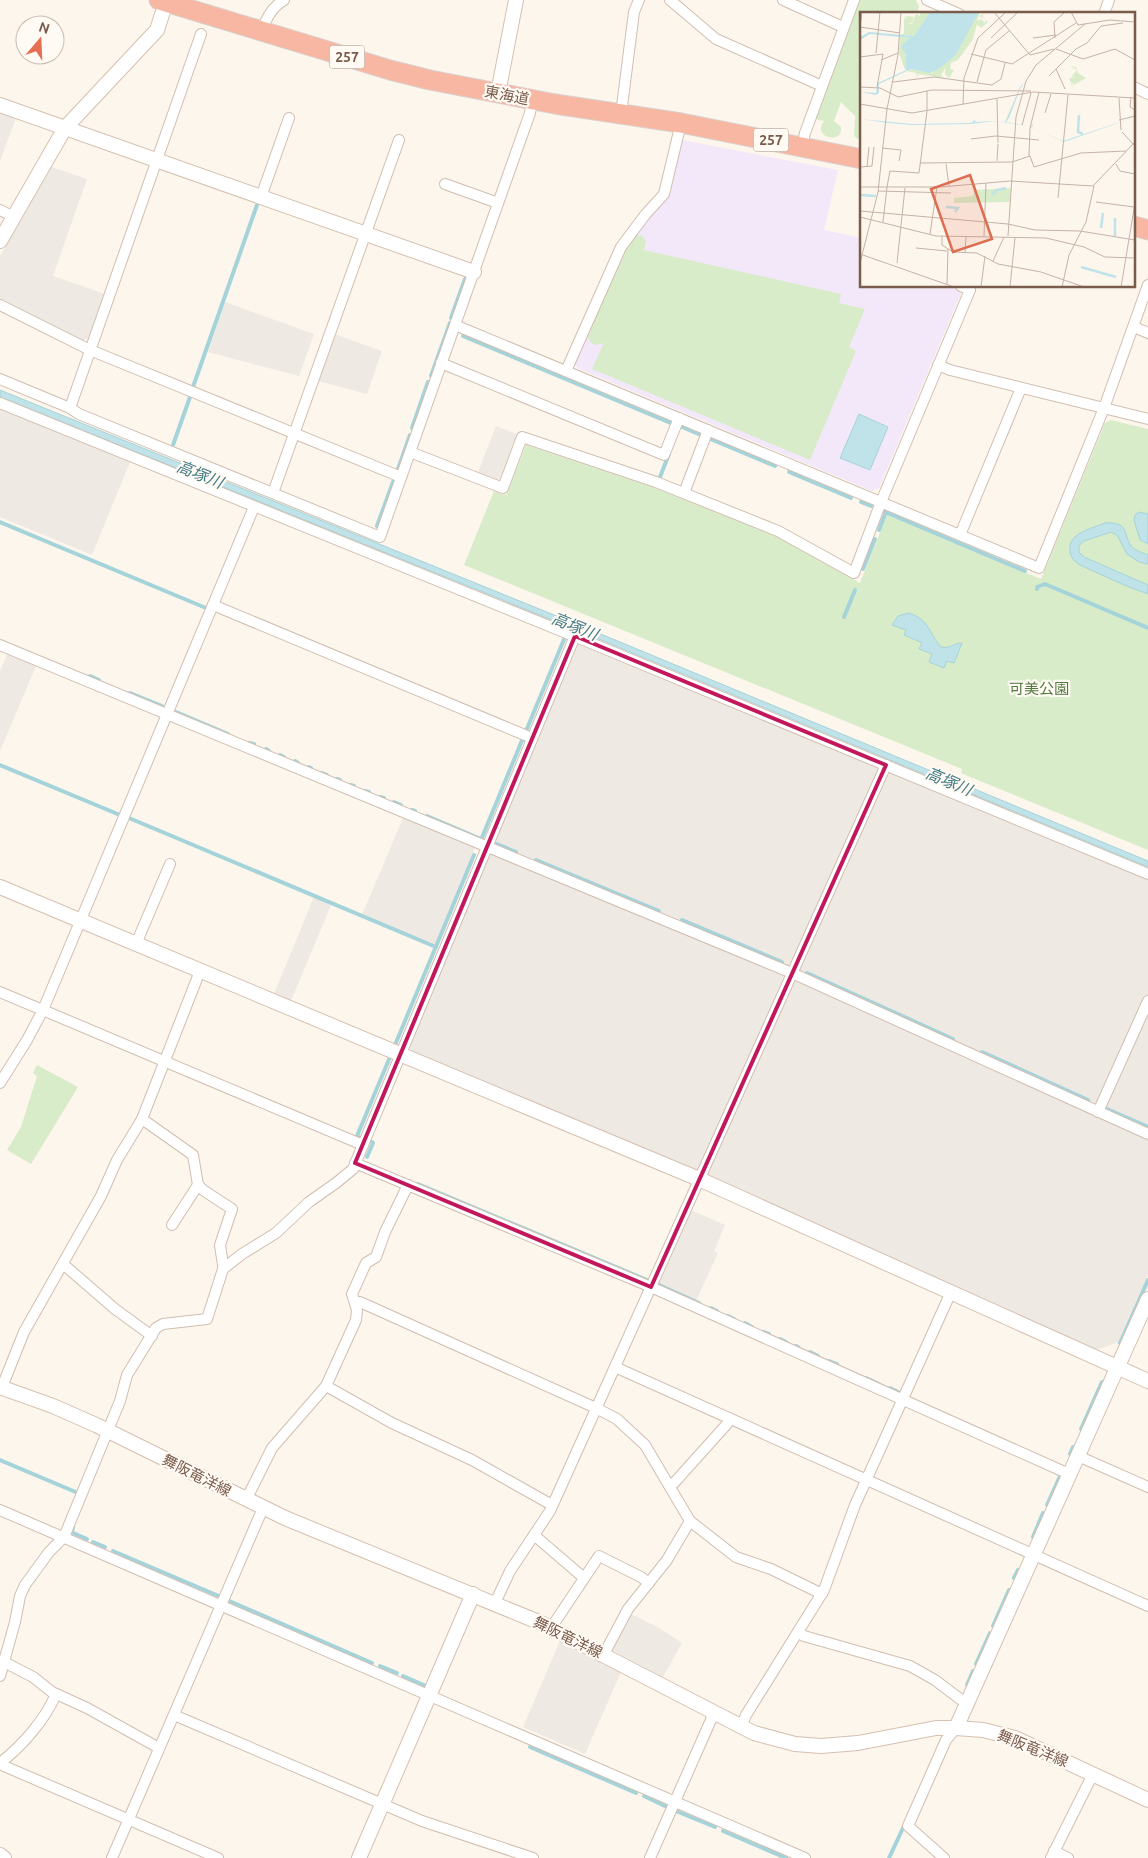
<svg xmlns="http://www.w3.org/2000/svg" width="1148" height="1858" viewBox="0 0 1148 1858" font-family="Ubuntu,'Noto Sans JP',sans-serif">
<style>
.industrial{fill:#efe9e4}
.education{fill:#f3e8fa}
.green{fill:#d8ecc9}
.water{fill:#bfe3e8;stroke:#a5d3da}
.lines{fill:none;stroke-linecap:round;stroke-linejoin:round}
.stream{stroke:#a5d3da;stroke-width:4}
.street-casing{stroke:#d1beb0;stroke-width:12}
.secondary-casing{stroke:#d6c0b0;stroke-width:16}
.highway-casing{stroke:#dad1cd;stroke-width:21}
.street{stroke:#fff;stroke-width:10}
.secondary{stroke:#fff;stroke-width:14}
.highway{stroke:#f7b7a3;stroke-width:19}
.marked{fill:none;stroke:#c2185b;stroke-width:4;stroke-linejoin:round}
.labels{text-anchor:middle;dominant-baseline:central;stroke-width:4.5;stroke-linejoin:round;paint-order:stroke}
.shield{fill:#fffaf3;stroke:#a28b7f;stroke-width:1}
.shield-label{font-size:14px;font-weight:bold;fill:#7a5c4d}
.street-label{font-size:15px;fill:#7a5c4d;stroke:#fffaf3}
.park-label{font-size:15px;fill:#537a41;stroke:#fffaf3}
.water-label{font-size:16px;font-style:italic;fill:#437c86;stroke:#fffaf3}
.inset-river{fill:none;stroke:#bfe3e8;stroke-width:2.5}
.inset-road{fill:none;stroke:#c5b3a7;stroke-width:1}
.view{fill:#dc6d51;fill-opacity:0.15;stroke:#dc6d51;stroke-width:2.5}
.inset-edge{fill:none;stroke:#7a5c4d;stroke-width:2.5}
</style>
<rect width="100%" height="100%" fill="#fdf6ec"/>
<g class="industrial">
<polygon points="0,112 16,118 0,161"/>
<polygon points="52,167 87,179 53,276 105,294 89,338 82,341 0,299 0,256"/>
<polygon points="225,302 314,334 299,376 208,352"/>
<polygon points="334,334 382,351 367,394 318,381"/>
<polygon points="0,409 130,462 92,555 0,517"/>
<polygon points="496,426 517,434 499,480 478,472"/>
<polygon points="582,642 1148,877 1148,1275 1118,1342 1097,1350 702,1173 412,1052 410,1046 577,645"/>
<polygon points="7,654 36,666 0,751 0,672"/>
<polygon points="403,818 475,848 435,945 362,915"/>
<polygon points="314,897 331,905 291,1001 274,994"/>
<polygon points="691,1210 725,1225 714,1251 718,1253 696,1301 658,1283"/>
<polygon points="629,1613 659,1628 682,1643 663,1677 610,1649"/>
<polygon points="560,1641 621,1672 585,1754 523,1727"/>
</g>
<polygon class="education" points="682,140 838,170 824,230 862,238 862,286 950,286 962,291 879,488 872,491 577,368 575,363 620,258 643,225 669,197"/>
<g class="green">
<path d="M859 0H916L919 6 917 14H862V138L858 139 854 136 855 116 841 102 834 121 841 127C843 146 811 137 824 121L815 119Z"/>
<path d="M641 235 646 241 644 250 841 294 839 303 865 309 849 347 856 351 810 460 592 369 604 343 596 345C590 343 588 341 588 334L625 249 633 237Z"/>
<polygon points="1111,420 1148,429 1148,850 963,774 961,772 962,769 464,565 494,491 504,495 507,494 526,445 655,488 776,536 860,583 887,515 1041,579 1105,423"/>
<polygon points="37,1065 78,1087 31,1164 7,1150 21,1127 37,1076 33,1073"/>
</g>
<g class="water">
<polygon points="0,390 596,632 1148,861 1148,867 594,637 3,398 0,396"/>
<polygon points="859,414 888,427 870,470 840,458"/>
<polygon points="1139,512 1148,514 1148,544 1140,540 1134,520 1135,515"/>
<path d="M1105 523C1132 521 1122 538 1133 548 1137 551 1143 553 1148 555V564L1139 562 1127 554 1117 535 1111 532 1084 541 1079 546V552L1084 557 1148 585V594L1124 585 1080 565C1075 562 1071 558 1070 552 1067 533 1091 529 1105 523Z"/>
<path d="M909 613C930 620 929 634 941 647 950 649 954 643 962 643L954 663 947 661 944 668 929 662 932 654 919 649 922 643 904 635 906 630 892 625 898 616Z"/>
</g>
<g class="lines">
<g class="stream">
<polyline points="451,318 465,279"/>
<polyline points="463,336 673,424"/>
<polyline points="431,376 450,323"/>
<polyline points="193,387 257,205"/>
<polyline points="680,426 703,436"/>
<polyline points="412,428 428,382"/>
<polyline points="708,438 775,466"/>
<polyline points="173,445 190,397"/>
<polyline points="398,469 410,435"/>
<polyline points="789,472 851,498"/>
<polyline points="660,477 669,454"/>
<polyline points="861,502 871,506"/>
<polyline points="885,512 1025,571"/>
<polyline points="0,522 206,608"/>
<polyline points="377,526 393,482"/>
<polyline points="879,530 886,512"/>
<polyline points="863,569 875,539"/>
<polyline points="1037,589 1037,587 1045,584 1148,628"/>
<polyline points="844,617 855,590"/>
<polyline points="90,676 99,680"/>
<polyline points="130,693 162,706"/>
<polyline points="176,712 228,734"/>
<polyline points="526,731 565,637"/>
<polyline points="249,743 254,744"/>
<polyline points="266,749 269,751"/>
<polyline points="280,755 284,757"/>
<polyline points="295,761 298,763"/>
<polyline points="0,765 120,815"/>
<polyline points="309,767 311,768"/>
<polyline points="322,773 327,775"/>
<polyline points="337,779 340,780"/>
<polyline points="351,785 354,786"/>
<polyline points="365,791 369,792"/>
<polyline points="380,797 384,798"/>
<polyline points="394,802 401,805"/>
<polyline points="412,810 415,811"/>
<polyline points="427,816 481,839"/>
<polyline points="129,818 436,947"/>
<polyline points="481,840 523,738"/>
<polyline points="497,844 516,852"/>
<polyline points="536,860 659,911"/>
<polyline points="682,920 782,962"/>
<polyline points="807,973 953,1039"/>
<polyline points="395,1045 474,855"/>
<polyline points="982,1052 1088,1100"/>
<polyline points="1107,1109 1148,1127"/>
<polyline points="359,1137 357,1136 390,1057"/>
<polyline points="367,1157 373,1143 372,1142"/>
<polyline points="418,1184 647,1280"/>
<polyline points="659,1285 699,1303"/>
<polyline points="711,1308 717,1311"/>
<polyline points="728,1316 734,1319"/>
<polyline points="745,1323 752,1327"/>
<polyline points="763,1332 769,1334"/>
<polyline points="780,1339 786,1342"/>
<polyline points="1120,1343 1148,1280"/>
<polyline points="796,1346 799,1348"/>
<polyline points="810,1352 818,1356"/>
<polyline points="829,1361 837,1364"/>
<polyline points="866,1378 879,1384"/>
<polyline points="890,1388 898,1392"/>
<polyline points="1081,1429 1102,1382"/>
<polyline points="1070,1454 1073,1447"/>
<polyline points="0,1460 78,1493"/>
<polyline points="1047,1505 1061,1474"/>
<polyline points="73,1528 71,1532 87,1539"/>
<polyline points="1033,1537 1043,1513"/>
<polyline points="93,1542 105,1547"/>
<polyline points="113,1551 221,1597"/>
<polyline points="1014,1578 1018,1570"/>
<polyline points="227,1600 372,1663"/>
<polyline points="993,1626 1009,1590"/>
<polyline points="976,1664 990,1633"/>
<polyline points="380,1666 397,1673"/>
<polyline points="403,1676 426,1686"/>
<polyline points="967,1685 973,1671"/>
<polyline points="530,1747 636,1793"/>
<polyline points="644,1796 667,1807"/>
<polyline points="676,1811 715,1827"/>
<polyline points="723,1831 786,1858"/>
<polyline points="889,1858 903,1828"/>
</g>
<g class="street-casing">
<g id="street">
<polyline points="670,0 716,39 822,86"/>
<polyline points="783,0 843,27"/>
<polyline points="927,0 959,14"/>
<polyline points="1104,14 1109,0"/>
<path d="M262 31C266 18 272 7 284 0"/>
<polyline points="1134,87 1148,94"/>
<polyline points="621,114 634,12 639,0"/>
<polyline points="802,146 805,133 854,0"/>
<polyline points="445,184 498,203"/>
<polyline points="261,197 289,118"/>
<polyline points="0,210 14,217"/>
<polyline points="0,305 90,350 401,477"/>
<polyline points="455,325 1039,568 1104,408 1148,285"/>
<polyline points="1134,327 1148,333"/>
<polyline points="441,363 664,455 679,418"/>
<polyline points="938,365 950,370 1148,419"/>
<polyline points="566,371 621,247 645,215 664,194 681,123"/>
<polyline points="0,379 70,408 79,414 380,537 530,113 532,100"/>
<polyline points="0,403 591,643 1148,874"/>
<polyline points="70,408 201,34"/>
<polyline points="410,452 503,488 522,437 656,482 778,531 854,573 881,502 970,290 961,286"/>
<polyline points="273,493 399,140"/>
<polyline points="684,493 708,430"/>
<polyline points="960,535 1021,388"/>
<polyline points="213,605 532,738"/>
<polyline points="0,645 792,973 1148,1134"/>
<polyline points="136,944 170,864"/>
<polyline points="0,992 363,1145"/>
<polyline points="0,1083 27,1040 43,1010 254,507"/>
<polyline points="1098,1112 1148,1001"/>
<polyline points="142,1119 193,1155 198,1185 203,1190 232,1209 220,1245 223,1265 225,1267"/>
<polyline points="355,1163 651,1287 1069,1474"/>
<polyline points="172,1225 198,1185"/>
<polyline points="63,1264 115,1309 152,1336"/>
<polyline points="355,1303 360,1302 596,1408 617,1419 645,1445 690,1521 736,1557 771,1569 822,1594"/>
<polyline points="615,1367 1148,1606"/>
<polyline points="326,1386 392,1423 472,1460 552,1505"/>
<polyline points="2,1387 24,1332 101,1196 117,1160 142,1119 200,971"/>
<polyline points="1078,1456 1148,1487"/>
<polyline points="669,1485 674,1483 727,1424 729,1418"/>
<polyline points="246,1500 272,1448 326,1386 356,1320 357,1310 352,1294 366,1263 376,1257 385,1232 408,1185"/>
<polyline points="0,1510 805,1858"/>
<polyline points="534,1535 584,1578"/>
<polyline points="495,1603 510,1571 550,1511 886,765"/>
<polyline points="551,1628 599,1556 641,1577 649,1583"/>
<polyline points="798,1632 804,1636 910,1666 935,1680 960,1699 967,1703"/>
<polyline points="604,1654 628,1609 667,1560 690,1521"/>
<polyline points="4,1662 33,1677 52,1692 87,1708 159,1748"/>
<polyline points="0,1676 15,1622 20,1596 25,1585 49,1552 64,1537 120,1401 127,1375 156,1328 163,1324 207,1319 223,1269 242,1254 276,1233 309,1202 336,1183 353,1169 575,636"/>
<polyline points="174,1715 422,1821 533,1858"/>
<polyline points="741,1727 746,1715 824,1590 855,1505 951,1292"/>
<polyline points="1,1762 4,1766 218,1858"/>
<path d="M0 1763C22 1746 45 1720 56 1694"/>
<polyline points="1054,1851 1068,1858"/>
<polyline points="112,1858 263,1508"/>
<polyline points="650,1858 714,1713"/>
<polyline points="944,1858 908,1826 946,1740 956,1728"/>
<polyline points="1051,1858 1093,1774"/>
</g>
</g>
<g class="secondary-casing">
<g id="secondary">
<polyline points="498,93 516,0"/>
<polyline points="0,105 474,272"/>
<polyline points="0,241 65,128 157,30 166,2"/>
<polyline points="0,887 699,1179 1148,1381"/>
<polyline points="0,1387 53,1406 96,1425 285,1518 541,1623 754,1733 795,1744 821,1746 858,1743 936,1728 956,1728 983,1730 1015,1738 1148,1800"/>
<polyline points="956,1728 1148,1299"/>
<polyline points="0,1855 4,1858"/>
<polyline points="359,1858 473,1594"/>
</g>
</g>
<g class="highway-casing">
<g id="highway">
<polyline points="159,0 390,70 430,80 555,104 681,123 862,159"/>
<polyline points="1134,226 1148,230"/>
</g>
</g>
<use href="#street" class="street"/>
<use href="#secondary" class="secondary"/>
<use href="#highway" class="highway"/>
</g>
<path class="marked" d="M575 636 886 765 651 1287 355 1163Z"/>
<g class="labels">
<g class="shield">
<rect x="329.5" y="45.5" width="35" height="23" rx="4"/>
<rect x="753.5" y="128.5" width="35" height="23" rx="4"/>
</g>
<g class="shield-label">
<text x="347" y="57">257</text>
<text x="771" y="140">257</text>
</g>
<g class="street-label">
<text transform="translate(507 95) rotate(11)">東海道</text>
<text transform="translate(197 1475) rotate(27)">舞阪竜洋線</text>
<text transform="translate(568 1637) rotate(26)">舞阪竜洋線</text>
<text transform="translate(1033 1748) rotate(22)">舞阪竜洋線</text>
</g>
<g class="park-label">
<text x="1039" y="688">可美公園</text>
</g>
<g class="water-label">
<text transform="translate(200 474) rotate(22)">高塚川</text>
<text transform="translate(575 626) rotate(22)">高塚川</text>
<text transform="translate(949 781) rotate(23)">高塚川</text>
</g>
</g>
<g transform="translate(860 12)">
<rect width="275" height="275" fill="#fdf6ec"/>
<path d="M60 0H70L55 24 40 23 44 21V4L46 8V4L54 5 52 11H46L52 12 56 2 60 4ZM116 0H120L117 9 121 7 125 11 126 8 119 4 125 1 122 4 128 10 121 16 117 12 113 27 98 48 91 51 90 57 94 58 89 66 85 62 86 55 81 63 84 66 58 62 57 66 56 61 47 59 51 57 72 61 95 44ZM40 25 50 26 43 35 48 52 45 58 39 41ZM210 54 216 55 218 61 226 66 214 73 211 69 214 79 209 67 216 64 211 65 217 58ZM151 176 150 190 94 191V186L113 184 114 178Z" fill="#d8ecc9"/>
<path d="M70 0H119L95 44 77 58 70 61 51 57 19 72V81L16 83 0 80 16 81 18 71 46 58V43L41 34 50 26 10 22 0 28V25L9 20 54 24ZM165 70 160 77 149 106 146 110 168 114 171 115 173 111 172 116 203 129 275 105 204 130 168 114 135 109 111 112 52 113 28 111 0 107 52 112 111 111 116 107 117 99 116 106 115 110 132 109 145 110 160 75Z" fill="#bfe3e8"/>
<path class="inset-river" d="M219 103 218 120 223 122M0 183 16 184M132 183 137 178 146 176M86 195 98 196 95 200M255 206V224M241 216 243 201M221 255 256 265"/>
<path class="inset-road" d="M134 0 170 43 194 37M211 0 218 13 250 8 275 10M0 15 40 21M0 15 2 0M131 26 158 0M173 26 196 23M195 26 194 10 205 0M196 37 223 47 255 37 275 48M16 41 20 0M111 42 152 52 216 11M0 45 23 42 17 75M21 48 38 41M196 57 205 77M189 64 216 37 227 31 241 14 263 11M33 70 74 65 132 73 141 67 145 51M117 70 126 38 149 19M0 75 20 76 38 85 72 78 171 79M67 79V98M271 85 270 95 275 98M259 86 261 118M137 87 138 131M0 92 52 101 173 80 275 86M103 92 104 66 118 26 146 0M185 101 191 82M259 108 275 104M162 113 171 81M262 120 275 134M111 127 136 124 179 128M22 136 41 138 39 149M169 144 170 116 179 80M137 149 138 132M60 151 152 150 170 144 174 155 221 141 266 139M86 152 89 174M256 152 260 159 275 162M0 155 12 154 14 135M7 155 9 135M0 175H81L150 169 233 174 275 130M27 175 30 159 59 161 67 99M18 179 91 181M198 186 208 83M236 190 274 195M0 199 148 212 175 218 220 219 275 228M0 205 76 224 186 226 224 235 245 245 275 246M23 210 27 175M70 222 77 175M82 224V233L93 240 117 241 138 252 181 260 224 275M124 224 126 171M148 224 156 105 166 69 176 53 225 12M56 236 87 239M105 240 106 225M0 242 94 275M133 249 144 225M0 251 18 180 27 97 38 43 41 0M37 251 45 176M87 272 88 237M121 275 125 244M150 275 155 226M202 275 209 243 226 210 234 174M261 275 275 191"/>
<path class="view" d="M110 163 132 227 93 240 71 177Z"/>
<rect width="275" height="275" class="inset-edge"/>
</g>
<g transform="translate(40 40) rotate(19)"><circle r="24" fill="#fffaf3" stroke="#cabbb1"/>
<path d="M0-4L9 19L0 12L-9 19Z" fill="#e76f51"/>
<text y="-8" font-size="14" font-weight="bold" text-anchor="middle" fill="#7a5c4d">N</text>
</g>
</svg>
